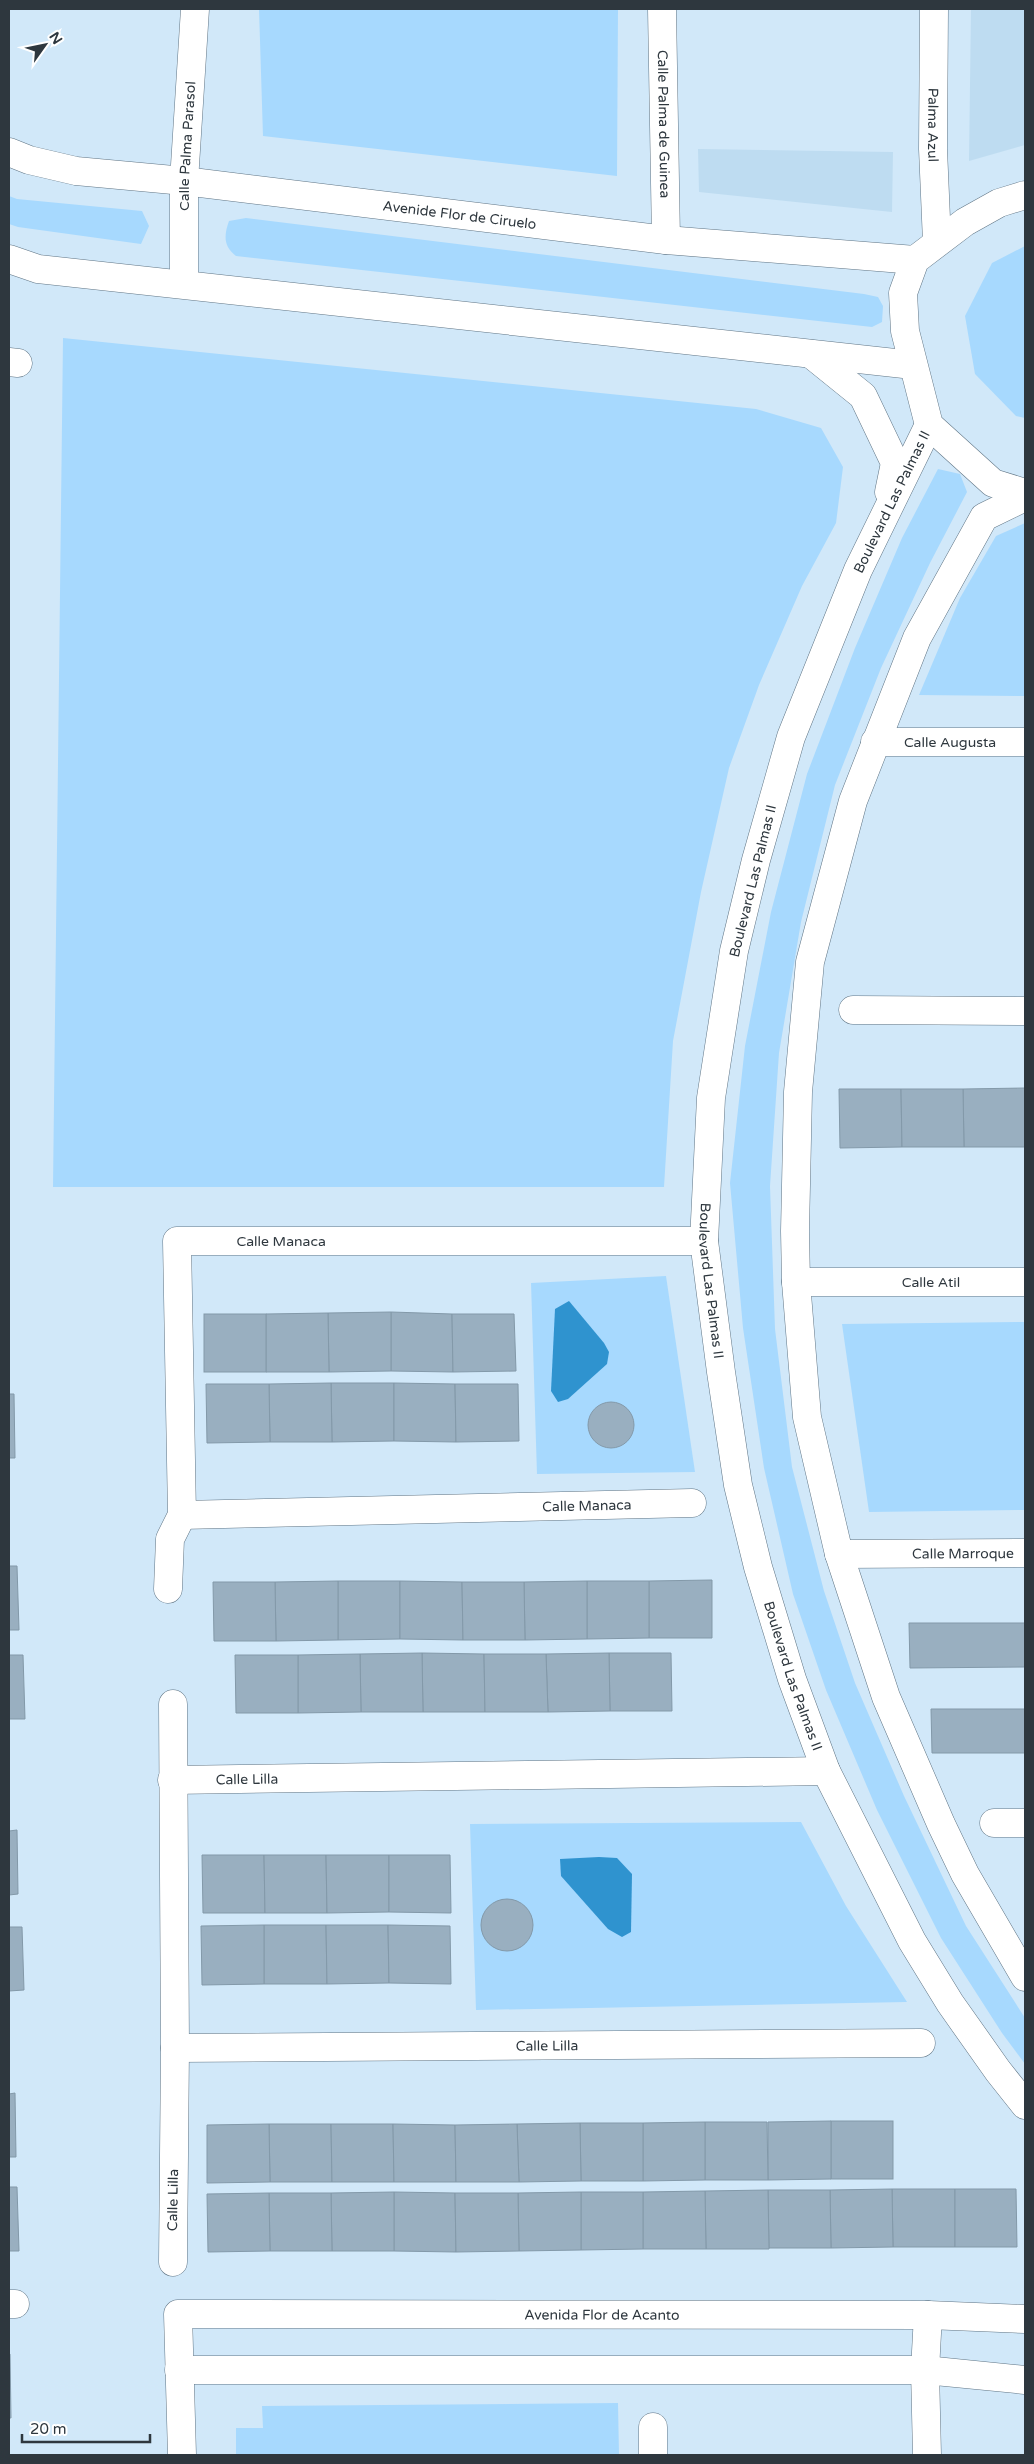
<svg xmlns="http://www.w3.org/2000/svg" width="1034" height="2464" viewBox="0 0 1034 2464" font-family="'Varela Round',sans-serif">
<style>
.built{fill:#bedcf1}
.green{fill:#a7d9fe}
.water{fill:#2f93cf}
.building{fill:#99afc0;stroke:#8399a9}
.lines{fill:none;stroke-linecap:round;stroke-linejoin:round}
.minor-casing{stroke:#607585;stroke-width:29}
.major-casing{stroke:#607585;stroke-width:29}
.minor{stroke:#fff;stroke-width:28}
.major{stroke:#fff;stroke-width:28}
.labels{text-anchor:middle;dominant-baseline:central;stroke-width:5;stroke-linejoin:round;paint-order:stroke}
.street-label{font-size:14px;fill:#2e373e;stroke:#fff}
</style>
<rect width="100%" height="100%" fill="#d1e8f9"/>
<g class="built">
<polygon points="971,9 1025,9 1025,145 969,161"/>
<polygon points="698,149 893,152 892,212 699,192"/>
</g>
<g class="green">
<polygon points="259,9 618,9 617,176 263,136"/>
<polygon points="9,196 17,199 142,211 149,226 141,244 18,227 9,224"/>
<path d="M246 218 864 294 878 297 883 306 882 322 872 327 236 256C223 246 224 235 229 221Z"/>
<polygon points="1025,246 1025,418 1016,416 975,374 965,316 992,263"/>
<polygon points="63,338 756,409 821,428 843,467 836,523 802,586 759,685 729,768 701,892 673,1041 664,1187 53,1187"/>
<polygon points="938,469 960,474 967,492 930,563 881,668 835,785 801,922 779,1053 770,1186 775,1329 792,1467 824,1591 855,1683 904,1796 966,1926 1025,2018 1025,2064 1002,2033 941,1938 877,1810 826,1690 793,1594 764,1468 743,1328 730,1183 745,1046 771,912 807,774 855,648 902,538"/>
<polygon points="1025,523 1025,696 919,695 960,598 996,536"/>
<polygon points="666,1276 695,1472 537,1474 531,1283"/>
<polygon points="1025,1322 1025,1510 869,1512 842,1324"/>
<polygon points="801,1822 846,1906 907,2002 476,2010 470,1824"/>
<polygon points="618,2403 619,2455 236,2455 236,2428 263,2428 262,2406"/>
</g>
<g class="water">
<polygon points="569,1301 604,1343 609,1352 607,1364 568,1399 558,1402 551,1391 555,1309"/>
<polygon points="599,1857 617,1858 632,1874 631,1932 622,1937 608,1929 561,1876 560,1859"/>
</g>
<g class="building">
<polygon points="1025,1088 1025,1147 964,1147 963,1089"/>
<polygon points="839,1089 901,1089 902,1147 840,1148"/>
<polygon points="901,1089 963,1089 964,1147 902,1147"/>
<polygon points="391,1312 452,1314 453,1372 391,1371"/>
<polygon points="391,1312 391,1371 329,1372 328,1313"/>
<polygon points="328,1313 329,1372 266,1372 266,1314"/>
<rect x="204" y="1314" width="62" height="58"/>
<polygon points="452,1314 514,1314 516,1371 453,1372"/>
<polygon points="331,1383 394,1383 394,1441 332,1442"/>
<polygon points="331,1383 332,1442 270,1442 269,1384"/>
<polygon points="394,1383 455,1384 456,1442 394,1441"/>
<polygon points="206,1384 269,1384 270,1442 207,1443"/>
<polygon points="455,1384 518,1384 519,1441 456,1442"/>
<polygon points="9,1394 14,1394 15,1458 9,1458"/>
<circle cx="611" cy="1425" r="23"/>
<polygon points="9,1566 17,1566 19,1630 9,1630"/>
<polygon points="712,1580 712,1638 649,1638 649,1581"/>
<polygon points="338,1581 400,1581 400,1639 338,1640"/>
<polygon points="338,1581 338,1640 276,1641 275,1582"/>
<polygon points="400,1581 462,1582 463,1640 400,1639"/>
<polygon points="587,1581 649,1581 649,1638 587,1639"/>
<polygon points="587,1581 587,1639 525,1640 524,1582"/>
<polygon points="213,1582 275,1582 276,1641 214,1641"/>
<polygon points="462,1582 524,1582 525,1640 463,1640"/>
<polygon points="909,1623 1025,1623 1025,1667 910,1668"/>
<polygon points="422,1653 484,1654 485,1712 423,1712"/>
<polygon points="422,1653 423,1712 361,1712 360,1654"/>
<polygon points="609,1653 671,1653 672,1711 610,1711"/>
<polygon points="609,1653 610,1711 548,1712 546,1654"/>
<polygon points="360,1654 361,1712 298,1713 298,1655"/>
<polygon points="484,1654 546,1654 548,1712 485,1712"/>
<polygon points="9,1655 23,1655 25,1719 9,1719"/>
<polygon points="235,1655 298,1655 298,1713 236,1713"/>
<polygon points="931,1709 1025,1709 1025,1753 932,1753"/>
<polygon points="17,1830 18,1894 9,1895 9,1831"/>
<polygon points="202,1855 264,1855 265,1913 203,1913"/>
<polygon points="264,1855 326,1855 327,1913 265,1913"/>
<polygon points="326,1855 389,1855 389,1912 327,1913"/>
<polygon points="389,1855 450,1855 451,1913 389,1912"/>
<circle cx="507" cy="1925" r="26"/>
<polygon points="264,1925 326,1925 327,1984 264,1984"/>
<polygon points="264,1925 264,1984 202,1985 201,1926"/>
<polygon points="326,1925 388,1925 389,1983 327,1984"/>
<polygon points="388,1925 450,1926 451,1984 389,1983"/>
<polygon points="9,1927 22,1927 24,1990 9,1991"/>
<polygon points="15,2093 16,2157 9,2157 9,2094"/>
<rect x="831" y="2121" width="62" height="58"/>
<polygon points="831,2121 831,2179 768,2180 768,2122"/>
<polygon points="705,2122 767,2122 768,2180 705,2180"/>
<polygon points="705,2122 705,2180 643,2181 643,2123"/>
<polygon points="580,2123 643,2123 643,2181 581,2181"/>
<polygon points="580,2123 581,2181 519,2182 517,2124"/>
<polygon points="269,2124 331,2124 332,2182 270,2182"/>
<polygon points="269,2124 270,2182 207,2183 207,2125"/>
<polygon points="331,2124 393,2124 394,2182 332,2182"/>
<polygon points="393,2124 455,2125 456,2182 394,2182"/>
<polygon points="517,2124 519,2182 456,2182 455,2125"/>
<polygon points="9,2187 17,2187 19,2251 9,2251"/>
<polygon points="892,2189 955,2189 955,2247 893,2247"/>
<polygon points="892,2189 893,2247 831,2248 830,2190"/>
<polygon points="955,2189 1016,2189 1017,2247 955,2247"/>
<polygon points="768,2190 830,2190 831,2248 769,2248"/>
<polygon points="768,2190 769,2249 706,2249 705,2191"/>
<polygon points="705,2191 706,2249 643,2249 643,2192"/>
<polygon points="394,2192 455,2193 456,2252 394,2251"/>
<polygon points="394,2192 394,2251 332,2251 331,2193"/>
<polygon points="581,2192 643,2192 643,2249 581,2250"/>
<polygon points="581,2192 581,2250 519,2251 518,2193"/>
<polygon points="269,2193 331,2193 332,2251 270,2251"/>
<polygon points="269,2193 270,2251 208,2252 207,2194"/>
<polygon points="455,2193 518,2193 519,2251 456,2252"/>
<polygon points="10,2354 11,2418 9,2418 9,2355"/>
</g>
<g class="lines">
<g class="minor-casing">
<g id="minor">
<path id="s1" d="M662 9 666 240"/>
<path id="s2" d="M934 9 933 149 937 242"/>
<path id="s3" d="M184 284V181L195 9"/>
<polyline points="811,354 863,396 895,463 889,492"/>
<polyline points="9,362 18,363"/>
<path id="s4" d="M929 425 858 570 791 737 756 860 734 951 711 1098 704 1241 721 1372 738 1485 758 1567 792 1679 826 1771 912 1941 950 2003 998 2071 1025 2105"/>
<polyline points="1025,497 984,517 917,638 853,801 810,962 798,1092 795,1231 796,1282 807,1417 839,1554 886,1697 941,1824 965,1874 1025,1977"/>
<path id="s5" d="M875 742H1025"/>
<polyline points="853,1010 1025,1011"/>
<path id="s6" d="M796 1282H1025"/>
<path id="s7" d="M182 1515 692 1503"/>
<path id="s8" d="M839 1554 1025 1553"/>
<path id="s9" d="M168 1589 170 1539 182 1515 177 1241H704"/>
<polyline points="173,1704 175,2048 173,2262"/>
<path id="s10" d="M172 1780 826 1771"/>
<polyline points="994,1823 1025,1823"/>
<path id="s11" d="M175 2048 921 2043"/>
<polyline points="9,2304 15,2304"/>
<polyline points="179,2370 925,2370 1025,2380"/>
<path id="s12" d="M182 2455 178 2314 928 2315 1025 2319"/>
<polyline points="653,2455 653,2427"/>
<polyline points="927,2455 925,2370 928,2315"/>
</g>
</g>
<g class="major-casing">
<g id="major">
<path id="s13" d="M9 152 29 160 76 171 184 181 666 240 915 260"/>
<polyline points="1025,195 999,203 965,222 915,260 903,293 905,331 929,425 993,483 1025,493"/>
<polyline points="9,259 38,269 913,365"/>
</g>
</g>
<use href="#minor" class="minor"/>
<use href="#major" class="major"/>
</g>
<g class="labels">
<g class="street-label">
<text stroke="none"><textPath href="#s1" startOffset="115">Calle Palma de Guinea</textPath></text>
<text stroke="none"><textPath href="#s2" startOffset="116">Palma Azul</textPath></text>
<text stroke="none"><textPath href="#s3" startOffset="138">Calle Palma Parasol</textPath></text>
<text stroke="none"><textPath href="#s13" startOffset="456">Avenide Flor de Ciruelo</textPath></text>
<text transform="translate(892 502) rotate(-64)">Boulevard Las Palmas II</text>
<text stroke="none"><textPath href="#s5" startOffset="75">Calle Augusta</textPath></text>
<text transform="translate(753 881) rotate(-76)">Boulevard Las Palmas II</text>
<text stroke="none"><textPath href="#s9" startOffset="455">Calle Manaca</textPath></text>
<text stroke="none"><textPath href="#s4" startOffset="895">Boulevard Las Palmas II</textPath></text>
<text stroke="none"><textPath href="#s6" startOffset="135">Calle Atil</textPath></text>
<text stroke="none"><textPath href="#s7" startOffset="405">Calle Manaca</textPath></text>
<text stroke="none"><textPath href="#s8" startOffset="124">Calle Marroque</textPath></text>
<text stroke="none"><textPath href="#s4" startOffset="1300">Boulevard Las Palmas II</textPath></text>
<text stroke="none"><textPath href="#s10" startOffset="75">Calle Lilla</textPath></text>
<text stroke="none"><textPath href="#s11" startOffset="372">Calle Lilla</textPath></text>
<text transform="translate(173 2200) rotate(-89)">Calle Lilla</text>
<text stroke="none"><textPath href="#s12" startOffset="565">Avenida Flor de Acanto</textPath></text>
</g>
</g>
<rect width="1034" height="2464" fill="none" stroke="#2e373e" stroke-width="20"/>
<g transform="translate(45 45) rotate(57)" stroke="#ffffff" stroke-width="4" paint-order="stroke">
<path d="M0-4L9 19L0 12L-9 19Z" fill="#2e373e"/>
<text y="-8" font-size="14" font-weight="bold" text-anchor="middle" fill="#2e373e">N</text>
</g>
<path d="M22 2434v8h128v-8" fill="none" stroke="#2e373e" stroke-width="2.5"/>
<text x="30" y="2434" font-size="15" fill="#2e373e" stroke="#ffffff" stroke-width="4" paint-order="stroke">20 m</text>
</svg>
